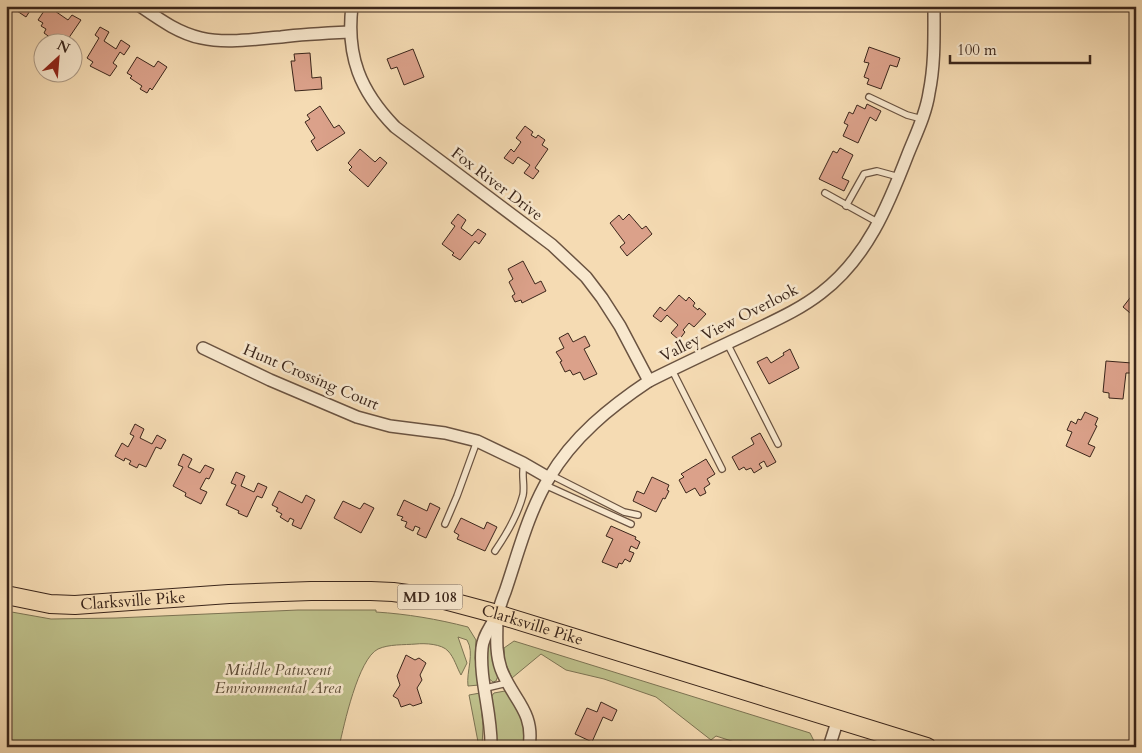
<svg xmlns="http://www.w3.org/2000/svg" width="1142" height="753" viewBox="0 0 1142 753" font-family="Cardo,serif">
<style>
.green{fill:#bec08b;stroke:#7c7353}
.building{fill:#dba18a;stroke:#3b261b}
.lines{fill:none;stroke-linecap:round;stroke-linejoin:round}
.lane-casing{stroke:#6a5341;stroke-width:8}
.street-casing{stroke:#6a5341;stroke-width:14}
.primary-casing{stroke:#3b261b;stroke-width:20}
.lane{stroke:#f8e8ce;stroke-width:5.5}
.street{stroke:#f8e8ce;stroke-width:11}
.primary{stroke:#f5dbb3;stroke-width:18}
.labels{text-anchor:middle;dominant-baseline:central;stroke-width:5;stroke-linejoin:round;paint-order:stroke}
.shield{fill:#f8e8ce;stroke:#746051;stroke-width:1}
.shield-label{font-size:15px;font-weight:bold;fill:#3b261b}
.street-label{font-size:16px;fill:#3b261b;stroke:#f8e8ce}
.park-label{font-size:16px;font-style:italic;fill:#5c4c37;stroke:#f8e8ce}
</style>
<rect width="100%" height="100%" fill="#f5dbb3"/>
<filter id="stains"><feTurbulence type="fractalNoise" baseFrequency=".004" numOctaves="4"/><feColorMatrix values="0 0 0 0 .2 0 0 0 0 .09 0 0 0 0 .02 0 0 0 .5 -.17"/></filter>
<radialGradient id="worn" r=".72"><stop offset=".6" stop-color="#630" stop-opacity="0"/><stop offset="1" stop-color="#630" stop-opacity=".3"/></radialGradient>
<g class="green">
<path d="M298 610H376V612C407 614 437 619 468 627L476 640 475 658 479 685 468 686C466 672 475 653 467 640L458 637 467 663 461 675C457 668 454 657 448 651 442 644 425 643 416 644 404 645 389 644 378 649 358 659 344 725 339 747H6V611L51 619 116 618Z"/>
<polygon points="493,634 498,676 496,681 493,682 488,678 486,658 487,639"/>
<polygon points="514,641 810,733 817,747 750,747 716,736 711,740 656,697 604,679 566,670 541,654 512,678 505,662 504,648"/>
<polygon points="505,691 508,691 525,723 525,747 495,747 491,697 494,693"/>
<polygon points="480,693 483,726 482,747 479,747 469,695"/>
</g>
<g class="building">
<polygon points="6,6 33,6 26,17 11,7 8,12 6,11"/>
<polygon points="46,8 50,11 52,9 68,20 72,15 81,20 66,42 54,42 58,37 54,35 51,38 44,33 46,29 41,26 43,23 38,20"/>
<polygon points="100,27 109,32 104,41 116,49 121,40 130,46 124,55 120,52 113,63 117,66 110,76 90,66 93,62 87,58 99,38 95,35"/>
<polygon points="869,47 900,58 897,67 890,65 881,89 867,84 869,79 864,77 869,63 864,62"/>
<polygon points="413,49 424,77 404,85 397,67 391,69 387,59"/>
<polygon points="310,53 312,78 321,77 322,89 295,91 291,61 295,61 294,54"/>
<polygon points="137,57 154,67 158,61 167,67 152,90 150,88 147,93 140,89 142,86 130,78 132,76 127,73"/>
<polygon points="867,104 881,111 876,121 870,117 858,143 843,136 848,125 844,123 849,112 853,114 857,105 865,109"/>
<polygon points="320,106 334,128 339,125 345,133 317,151 311,141 315,138 305,122 310,119 307,115"/>
<polygon points="525,126 533,132 531,135 536,138 538,135 545,140 542,145 548,149 535,168 539,171 533,179 524,173 530,165 518,157 513,164 504,158 511,149 514,152 521,142 516,138"/>
<polygon points="840,148 853,155 842,178 849,181 844,191 819,179 833,151 837,153"/>
<polygon points="360,149 375,162 380,157 387,163 368,187 349,170 352,167 348,163"/>
<polygon points="458,214 466,220 461,228 472,236 478,229 486,234 479,244 475,241 460,260 452,255 454,253 442,244 455,226 451,223"/>
<polygon points="629,214 642,229 646,226 652,234 627,256 620,247 625,243 610,223 619,215 623,220"/>
<polygon points="523,261 535,284 541,281 546,291 522,303 521,300 515,302 512,296 515,294 509,282 513,279 508,269"/>
<polygon points="1135,286 1136,287 1136,318 1123,307 1133,294 1130,292"/>
<polygon points="679,295 686,301 689,297 695,303 693,306 698,310 699,308 706,314 694,327 689,323 683,330 685,332 679,340 671,333 678,325 667,315 661,322 653,316 660,307 665,311"/>
<polygon points="568,333 573,342 585,336 590,346 584,349 597,374 584,380 580,372 573,375 570,370 565,372 560,362 562,361 556,352 564,348 559,338"/>
<polygon points="790,349 799,368 769,384 757,362 767,357 771,363 784,355 783,353"/>
<polygon points="1106,361 1132,363 1132,373 1126,373 1123,399 1109,398 1109,393 1103,392"/>
<polygon points="1085,412 1098,418 1095,425 1097,426 1088,444 1095,447 1090,457 1066,446 1072,432 1067,430 1071,421 1076,424 1078,419 1081,420"/>
<polygon points="135,424 144,429 140,438 152,444 157,435 166,440 161,449 156,447 146,467 139,464 137,468 129,464 131,461 125,458 124,461 115,456 122,443 128,447 134,436 130,434"/>
<polygon points="760,433 776,462 767,467 764,461 759,464 762,468 754,473 751,468 746,470 744,467 739,470 732,457 754,444 751,438"/>
<polygon points="183,454 192,459 188,467 200,473 205,465 214,469 209,479 206,478 200,489 207,492 201,504 185,496 186,493 173,486 183,467 178,465"/>
<polygon points="706,459 715,474 707,479 710,484 704,488 706,493 700,496 695,488 686,493 679,480 684,477 681,474"/>
<polygon points="236,472 245,476 241,486 254,492 258,483 267,487 262,498 257,496 247,517 238,513 239,511 226,505 236,485 231,483"/>
<polygon points="652,477 669,485 667,490 669,491 665,499 663,498 656,512 633,501 637,491 644,494"/>
<polygon points="279,491 302,503 306,495 315,500 301,529 292,525 294,520 290,518 288,522 280,517 282,514 276,511 278,508 272,505"/>
<polygon points="404,500 427,511 430,503 440,508 426,538 417,534 420,528 415,526 413,531 405,527 407,522 401,520 403,517 397,515"/>
<polygon points="343,501 360,509 364,503 374,508 361,533 334,518"/>
<polygon points="461,518 484,529 487,522 497,527 485,551 457,539 459,535 454,532"/>
<polygon points="611,526 636,537 635,539 640,542 637,549 631,546 629,551 634,553 630,562 625,559 622,564 619,563 617,568 602,562 613,539 606,536"/>
<polygon points="406,655 415,660 419,658 426,663 420,675 422,680 417,688 422,703 413,706 410,704 401,707 398,699 393,696 400,685 397,676"/>
<polygon points="601,702 617,710 612,721 603,717 592,742 575,734 587,708 597,712"/>
</g>
<g class="lines">
<g class="lane-casing">
<g id="lane">
<polyline points="869,97 907,115 922,119"/>
<polyline points="825,193 879,223"/>
<polyline points="846,206 864,174 877,171 899,177"/>
<polyline points="727,343 778,444"/>
<polyline points="672,370 722,469"/>
<polyline points="551,475 624,512 638,515"/>
<polyline points="545,485 631,524"/>
<polyline points="445,524 457,496 477,441"/>
<path d="M495 551C506 535 518 514 523 495 525 485 521 474 524 464"/>
<polyline points="486,688 507,683"/>
</g>
</g>
<g class="street-casing">
<g id="street">
<path d="M140 6C159 19 178 33 201 38 227 44 254 39 281 37 304 34 327 33 350 32"/>
<path d="M352 6C346 56 360 91 395 127L552 245 586 277 602 298 620 326 649 381"/>
<polyline points="203,348 270,380 357,417 390,426 445,433 477,441 523,463 549,478"/>
<path d="M497 616C497 634 495 652 501 669 512 699 535 711 529 747"/>
<path d="M491 747C492 714 479 680 482 648 483 635 492 626 497 614 500 607 502 599 505 592 518 554 528 513 549 478 573 437 610 407 649 381 681 365 713 350 745 335 771 322 798 311 821 293 867 258 888 206 908 154 916 134 926 114 929 93 935 64 934 35 934 6"/>
<polyline points="829,747 838,719"/>
</g>
</g>
<g class="primary-casing">
<g id="primary">
<path id="s1" d="M6 595 50 604 75 605 229 594 311 591H371L393 592 437 598 497 614 927 747"/>
</g>
</g>
<use href="#lane" class="lane"/>
<use href="#street" class="street"/>
<use href="#primary" class="primary"/>
</g>
<g class="labels">
<rect class="shield" x="397.5" y="584.5" width="65" height="25" rx="4"/>
<g class="shield-label">
<text x="430" y="597">MD 108</text>
</g>
<g class="street-label">
<text transform="translate(497 184) rotate(37)">Fox River Drive</text>
<text transform="translate(729 323) rotate(-27)">Valley View Overlook</text>
<text transform="translate(311 377) rotate(23)">Hunt Crossing Court</text>
<text stroke="none"><textPath href="#s1" startOffset="128">Clarksville Pike</textPath></text>
<text stroke="none"><textPath href="#s1" startOffset="532">Clarksville Pike</textPath></text>
</g>
<g class="park-label">
<text x="278" y="670">Middle Patuxent<tspan x="278" dy="18">Environmental Area</tspan></text>
</g>
</g>
<rect width="1142" height="753" fill="none" stroke="#f5dbb3" stroke-width="25"/>
<rect x="8" y="8" width="1127" height="738" fill="none" stroke="#3b261b" stroke-width="2.5"/>
<rect x="12" y="12" width="1117" height="728" fill="none" stroke="#3b261b"/>
<g transform="translate(58 58) rotate(26)"><circle r="24" fill="#f8e8ce" stroke="#ac9a86"/>
<path d="M0-4L9 19L0 12L-9 19Z" fill="#8f2418"/>
<text y="-8" font-size="14" font-weight="bold" text-anchor="middle" fill="#3b261b">N</text>
</g>
<path d="M950 55v8h140v-8" fill="none" stroke="#3b261b" stroke-width="2.5"/>
<text x="957" y="55" font-size="15" fill="#3b261b" stroke="#f8e8ce" stroke-width="4" paint-order="stroke">100 m</text>
<rect width="100%" height="100%" filter="url(#stains)"/>
<rect width="100%" height="100%" fill="url(#worn)"/>
</svg>
